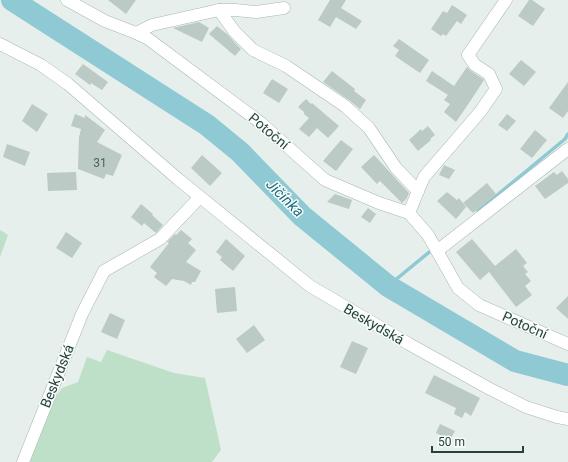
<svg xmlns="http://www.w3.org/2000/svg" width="568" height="462" viewBox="0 0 568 462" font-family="Roboto,sans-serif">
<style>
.green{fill:#bfe0c8}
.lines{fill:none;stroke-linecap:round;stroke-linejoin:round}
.stream{stroke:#8ec9d4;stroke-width:3.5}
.river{stroke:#8ec9d4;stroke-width:22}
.building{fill:#bbcac4}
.minor-casing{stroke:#a8b8b2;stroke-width:13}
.minor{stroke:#fff;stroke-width:12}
.labels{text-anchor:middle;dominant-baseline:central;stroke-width:3;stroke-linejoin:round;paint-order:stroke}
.number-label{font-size:12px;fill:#4a645c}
.street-label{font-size:14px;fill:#24423a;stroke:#f7fbf9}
.water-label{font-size:15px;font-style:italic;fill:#1c6f80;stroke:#f7fbf9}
</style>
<rect width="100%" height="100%" fill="#e6efeb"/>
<g class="green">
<polygon points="0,230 8,235 0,257"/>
<polygon points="107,350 174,373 205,378 221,450 212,462 29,462 43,417 62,388 78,382 87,357 101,362"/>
</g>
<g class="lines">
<g class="stream">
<polyline points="478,211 565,139 568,134"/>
<polyline points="388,286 433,249"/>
</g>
<polyline class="river" points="12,0 207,125 240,152 302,216 388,286 515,361 568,375"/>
</g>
<g class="building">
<polygon points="108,0 136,0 126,14"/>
<polygon points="330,0 346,0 341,8 362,21 356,29 336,17 330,27 318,20"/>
<polygon points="529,0 532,0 545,9 533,26 518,16"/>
<polygon points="452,5 467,15 461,24 457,21 446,36 443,34 441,36 431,29 443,11 447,13"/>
<polygon points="199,22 209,28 202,42 173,28"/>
<polygon points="217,26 227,34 241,49 235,56 209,34"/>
<polygon points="399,39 429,60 420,73 395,56 399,50 393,46"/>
<polygon points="521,60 536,72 524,86 509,74"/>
<polygon points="83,64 108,82 102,90 91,83 90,85 75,74"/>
<polygon points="467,67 471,71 483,79 484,80 471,100 456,122 444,112 450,104 444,100 448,95 426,81 432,71 454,86"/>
<polygon points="332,71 355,89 354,91 366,100 360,109 349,100 323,82"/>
<polygon points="272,79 288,89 279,103 263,93"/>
<polygon points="568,82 568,111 563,118 549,108"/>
<polygon points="306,99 311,104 312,103 339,126 328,138 317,128 309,137 299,129 309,118 304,114 304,112 298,107"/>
<polygon points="32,104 48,114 37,132 22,121"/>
<polygon points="75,114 85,118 85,115 105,130 97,142 122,155 113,176 106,174 104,179 78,169 79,137 81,129 71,126"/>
<polygon points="507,114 516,121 507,131 498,125"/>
<polygon points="428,126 435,135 430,139 431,140 418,151 409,140 421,129 422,131"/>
<polygon points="535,130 547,140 532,158 520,149"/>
<polygon points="341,140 353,149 336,171 323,161"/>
<polygon points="7,144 30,152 25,166 3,157"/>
<polygon points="202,155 222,173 210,186 191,168"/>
<polygon points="374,155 409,193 407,198 402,203 380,181 377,184 361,167"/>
<polygon points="444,165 455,170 449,179 439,175"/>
<polygon points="562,171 568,179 568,183 545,199 535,186 554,172 557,175"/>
<polygon points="76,172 77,190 48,191 47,173"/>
<polygon points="487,183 496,194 473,213 463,203"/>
<polygon points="447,192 457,200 459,198 466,207 456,219 437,201"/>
<polygon points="335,194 352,200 349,209 327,202"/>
<polygon points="141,204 153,214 152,215 163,225 156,233 144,223 142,226 131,217"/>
<polygon points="368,208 376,214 370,223 361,217"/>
<polygon points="181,230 192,239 188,243 196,250 186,262 201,271 195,282 192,282 191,285 184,281 172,279 166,286 154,277 157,273 150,267 169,243 167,242 175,234 176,235"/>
<polygon points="66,232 82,243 72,258 56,248"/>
<polygon points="226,239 245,256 233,271 220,260 222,257 216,252"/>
<polygon points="472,239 495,266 516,249 527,263 523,266 528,272 525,274 531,281 525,286 532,295 516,307 489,272 480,280 456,252"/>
<polygon points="235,287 237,311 217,313 215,289"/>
<polygon points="568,296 568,319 556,308"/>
<polygon points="110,313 125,320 117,339 101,332"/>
<polygon points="254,325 265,340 247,353 236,339"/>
<polygon points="352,341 368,348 356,374 340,367"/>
<polygon points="434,375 480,398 471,416 465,412 462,418 454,414 456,408 425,393"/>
<polygon points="440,424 455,431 450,440 436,433"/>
</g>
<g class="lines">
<g class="minor-casing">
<g id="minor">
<polyline points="67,0 105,21 136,33 147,38 261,123 325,180 379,203 409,213 428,235 458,288 479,305 568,344"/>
<polyline points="219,10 234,31 253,50 286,66 345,106 369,128 396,168 418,191 409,213"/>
<polyline points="136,33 152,25 219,10 235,10 256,12 284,8"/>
<polyline points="0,44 41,65 68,84 178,179 310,286 409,344 490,389 526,407 557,417 568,419"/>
<polyline points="418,191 424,177 480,112 496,89 489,74 475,65 468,55 506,0"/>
<polyline points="437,251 568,149"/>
<polyline points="23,462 82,314 104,271 160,239 200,197"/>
</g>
</g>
<use href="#minor" class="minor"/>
</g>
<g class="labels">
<g class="number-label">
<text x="100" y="163">31</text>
</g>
<g class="street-label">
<text transform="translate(269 131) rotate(40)">Potoční</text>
<text transform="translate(374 324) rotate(30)">Beskydská</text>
<text transform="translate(525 325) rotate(24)">Potoční</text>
<text transform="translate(57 376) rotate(-68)">Beskydská</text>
</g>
<g class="water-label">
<text transform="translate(285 198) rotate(45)">Jičínka</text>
</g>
</g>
<path d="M432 446v6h91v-6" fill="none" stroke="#24423a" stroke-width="2"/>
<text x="438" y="446" font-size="12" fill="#24423a" stroke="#f7fbf9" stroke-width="3" paint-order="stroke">50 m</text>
</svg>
